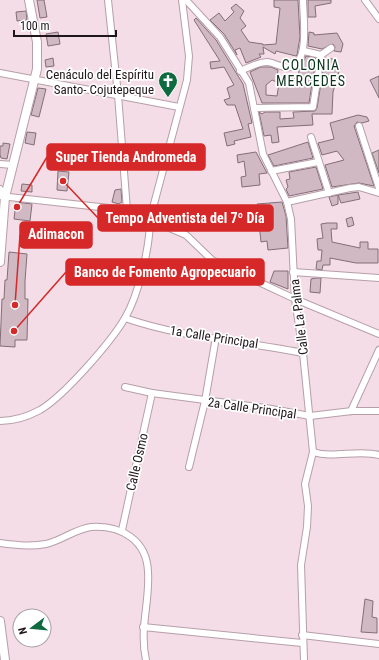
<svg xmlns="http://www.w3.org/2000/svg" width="379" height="660" viewBox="0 0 379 660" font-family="'Roboto Condensed',sans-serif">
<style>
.building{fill:#d0b9c2;stroke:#836e77;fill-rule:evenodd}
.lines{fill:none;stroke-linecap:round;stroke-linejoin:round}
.minor-casing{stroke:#b69fa9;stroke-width:8}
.tertiary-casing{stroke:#b69fa9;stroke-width:10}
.minor{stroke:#fff;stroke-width:6}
.tertiary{stroke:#fff;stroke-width:8}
.labels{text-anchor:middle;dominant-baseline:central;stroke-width:3.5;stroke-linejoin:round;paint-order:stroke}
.poi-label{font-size:13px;fill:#20171b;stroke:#fff;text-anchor:end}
.street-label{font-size:13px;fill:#20171b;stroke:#fff}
.neighbourhood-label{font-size:14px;letter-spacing:1px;fill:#0a331d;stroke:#fff}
.leader{fill:none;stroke:#d62828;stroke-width:1.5}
.callout-dot{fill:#d62828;stroke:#fff;stroke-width:1.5}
.callout{fill:#d62828;stroke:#d62828;stroke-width:1.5}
.callout-label{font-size:14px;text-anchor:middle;font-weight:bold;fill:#fff}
</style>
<rect width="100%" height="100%" fill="#f5dde7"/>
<g class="building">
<polygon points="37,0 44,0 47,17 40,18"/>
<polygon points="274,0 298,0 300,37 297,55 296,56 276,51 275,54 263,47 264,54 259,54 261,57 246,63 240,48 235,50 237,55 224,34 210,20 219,13 225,21 234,12 231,8 236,4 244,11 240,18 246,26 241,30 249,42 263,44 263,45 276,44 280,8 274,7"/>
<polygon points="308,0 331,0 331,3 315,6 316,17 308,17"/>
<polygon points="26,11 27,20 17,21 16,12"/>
<polygon points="196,18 216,40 243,84 252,123 248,124 251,137 234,141 235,144 227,146 224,133 243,129 235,105 227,105 224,100 230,98 227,88 234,85 224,67 211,69 210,62 220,61 194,20"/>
<polygon points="58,32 60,44 48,46 46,34"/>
<polygon points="309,32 314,33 314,35 337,33 343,44 341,52 334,51 335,47 333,44 322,49 308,46"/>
<path d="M306 56 316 58 309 103H262L250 72 261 67H271L278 70 277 78 298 79 299 71ZM272 80 279 83 277 96 266 95V85Z"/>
<polygon points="53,58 54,66 46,67 45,60"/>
<polygon points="325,58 333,59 333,66 340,68 333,92 332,114 312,114 313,125 277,127 279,142 272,143 271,135 264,136 259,112 262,114 265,112 280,112 280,119 294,118 293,112 315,111 317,108"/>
<polygon points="379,76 379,98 370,80"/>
<polygon points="38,88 46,89 39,117 31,115"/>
<polygon points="358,115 367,117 369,121 362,123 357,122 354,126 374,186 359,183 332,187 325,165 344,160 337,151 322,155 318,143 334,139 330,123"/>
<polygon points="27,132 36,133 34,145 25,143"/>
<polygon points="308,142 313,158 274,166 268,155"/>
<polygon points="3,143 10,144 7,159 1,158 0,155 0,146 3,146"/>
<polygon points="379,150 379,173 372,153"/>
<polygon points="256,152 267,173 259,174 260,185 242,187 241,177 246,176 244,161 238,163 237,155"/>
<polygon points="316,167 323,189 289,196 286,189 288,187 286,180 290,179 289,172"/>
<polygon points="58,171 69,172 67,191 57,190"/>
<polygon points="22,184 32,185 32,192 21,191"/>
<polygon points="121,189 122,202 119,204 112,202 115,190"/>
<polygon points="358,192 360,199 341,203 338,195"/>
<polygon points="338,195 338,204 332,206 329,197"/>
<polygon points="16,202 32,204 30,221 14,219"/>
<polygon points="282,202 286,216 288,248 268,250 267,241 261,242 257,204"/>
<polygon points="352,217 354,225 348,227 346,219"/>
<polygon points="327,223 337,223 337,229 331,229 332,242 360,248 360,242 368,242 368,249 378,249 378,263 356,263 330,258 330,265 323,265 322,270 316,269 317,261 321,261 322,250 318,250 317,239 323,238 321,224"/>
<polygon points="9,252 27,254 25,281 25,299 28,299 27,340 15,340 15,347 0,346 2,299 4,299 5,280 7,280"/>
<polygon points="274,271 288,271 288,289 270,282"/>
<polygon points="316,278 321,278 320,293 310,292 311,279"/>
<polygon points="365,599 373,601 372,617 377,618 377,633 361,632"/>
</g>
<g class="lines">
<g class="minor-casing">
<g id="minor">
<polyline points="108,0 118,95 127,210"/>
<polyline points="186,0 220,37 249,83 263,154 287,202 291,219 295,299 303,353 313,452 305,484 308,506 307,527 301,565 304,660"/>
<polyline points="365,0 379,19"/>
<polyline points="304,51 321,55"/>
<path d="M240 71C248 68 258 62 267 62 274 62 282 69 291 67 310 61 303 16 303 0"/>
<polyline points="0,73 179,107"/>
<polyline points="254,108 313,107 321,55 331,48"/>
<polyline points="359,126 379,188"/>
<polyline points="311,137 329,193"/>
<polyline points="0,164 13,165"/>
<polyline points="271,171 318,162"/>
<polyline points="0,189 5,197"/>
<polyline points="0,196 127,210 186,235 212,260 295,299 379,334"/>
<polyline points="287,202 350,188 359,187 379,193"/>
<polyline points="293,272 379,278"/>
<path d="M125 318C182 338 244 341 303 353"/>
<polyline points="125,387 152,393 266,408 310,416 352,411 379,411"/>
<polyline points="351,411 379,350"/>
<path d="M0 421C15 421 27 417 40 410 64 396 111 342 125 318 139 294 150 246 150 219L187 80 189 56 182 0"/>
<path d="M313 452C334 459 357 449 379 455"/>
<polyline points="189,467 205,401 216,337"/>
<polyline points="122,530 152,393"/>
<path d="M0 543C15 545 30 547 46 544 61 541 75 529 91 527 121 525 147 540 148 572 150 603 139 628 146 660"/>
<polyline points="143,627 302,643"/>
<polyline points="302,635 379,644"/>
</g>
</g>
<g class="tertiary-casing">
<g id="tertiary">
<polyline points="0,262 5,197 37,69 37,42 29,0"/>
<polyline points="0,621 5,660"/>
</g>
</g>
<use href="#minor" class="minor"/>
<use href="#tertiary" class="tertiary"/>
</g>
<defs>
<g id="church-pin" transform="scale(1)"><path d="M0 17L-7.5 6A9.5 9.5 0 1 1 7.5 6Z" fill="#0d6b3f" stroke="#fff"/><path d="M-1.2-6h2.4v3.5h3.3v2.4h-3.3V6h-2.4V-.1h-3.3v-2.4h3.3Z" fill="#fff"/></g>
</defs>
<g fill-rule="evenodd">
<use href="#church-pin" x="168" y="81"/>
</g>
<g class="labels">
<g class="poi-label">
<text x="154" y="74">Cenáculo del Espíritu<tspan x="154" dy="15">Santo- Cojutepeque</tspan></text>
</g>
<g class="street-label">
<text transform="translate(299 317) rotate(-97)">Calle La Palma</text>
<text transform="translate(214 337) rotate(9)">1a Calle Principal</text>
<text transform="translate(252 408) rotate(8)">2a Calle Principal</text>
<text transform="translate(137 462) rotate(-77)">Calle Osmo</text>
</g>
<g class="neighbourhood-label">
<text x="311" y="65">COLONIA<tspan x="311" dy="16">MERCEDES</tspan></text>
</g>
</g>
<path class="leader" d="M17 207L47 157M63 181L98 218M15 305L20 235M14 331L66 272"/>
<g class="callout-dot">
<circle cx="17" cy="207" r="4"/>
<circle cx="63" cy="181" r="4"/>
<circle cx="15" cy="305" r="4"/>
<circle cx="14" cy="331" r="4"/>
</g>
<g class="callout">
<rect x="47" y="144" width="158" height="26" rx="4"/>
<rect x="98" y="205" width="175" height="26" rx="4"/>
<rect x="20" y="222" width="72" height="26" rx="4"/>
<rect x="66" y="259" width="198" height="26" rx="4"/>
</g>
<g class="callout-label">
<text x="126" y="162">Super Tienda Andromeda</text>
<text x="185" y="223">Tempo Adventista del 7º Día</text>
<text x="56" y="239">Adimacon</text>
<text x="165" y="277">Banco de Fomento Agropecuario</text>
</g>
<g transform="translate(32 628) rotate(254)"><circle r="19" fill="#ffffff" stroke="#a6a2a4"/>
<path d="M0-3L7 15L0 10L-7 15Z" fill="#0d6b3f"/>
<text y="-6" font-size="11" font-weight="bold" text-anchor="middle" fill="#20171b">N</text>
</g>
<path d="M14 30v6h102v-6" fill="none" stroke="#20171b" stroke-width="2"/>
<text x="20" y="30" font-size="12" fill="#20171b" stroke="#ffffff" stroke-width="3" paint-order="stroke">100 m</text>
</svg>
